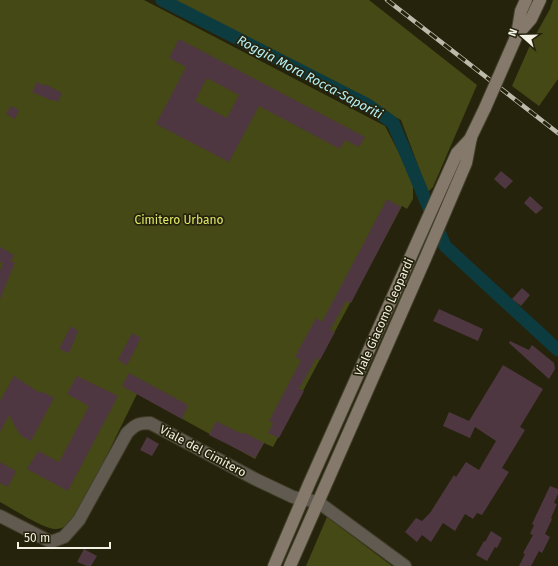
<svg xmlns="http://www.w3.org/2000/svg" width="558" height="566" viewBox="0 0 558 566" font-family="'Fira Sans',sans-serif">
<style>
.green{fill:#454915}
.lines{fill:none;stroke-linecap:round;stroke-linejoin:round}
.canal{stroke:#0d3c40;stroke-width:13}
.building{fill:#4e3741;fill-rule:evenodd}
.street-casing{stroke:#43402b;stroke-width:14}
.secondary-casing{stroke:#43402b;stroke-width:14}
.street{stroke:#615a51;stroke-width:12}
.secondary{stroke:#84796b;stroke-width:12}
.rail-casing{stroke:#bcbaaa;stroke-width:4.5}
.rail{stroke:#26230d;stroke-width:3;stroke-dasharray:9;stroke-linecap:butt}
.secondary-bridge-casing{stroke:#43402b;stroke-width:14;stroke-linecap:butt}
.secondary-bridge{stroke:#84796b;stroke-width:12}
.labels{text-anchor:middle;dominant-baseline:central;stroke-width:3.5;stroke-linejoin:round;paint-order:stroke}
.park-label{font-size:12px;fill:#dde868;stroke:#26230d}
.street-label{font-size:12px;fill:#f3f1e3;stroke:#26230d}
.water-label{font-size:13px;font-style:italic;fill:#b5f1f7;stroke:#26230d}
</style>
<rect width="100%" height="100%" fill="#26230d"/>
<g class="green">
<path d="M0 0H144L385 126 413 180V199L407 209 402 206 273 447 264 443 255 459 137 394 79 512C73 519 67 528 57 529 47 531 11 508 0 502Z"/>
<polygon points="170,0 369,0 477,85 433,187 428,192 401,120"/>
<polygon points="553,0 558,0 558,79 539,106 512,86 531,43 550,9"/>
<polygon points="327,517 392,566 306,566"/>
</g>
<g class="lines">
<polyline class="canal" points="162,0 368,105 393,123 445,246 558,350"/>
</g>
<g class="building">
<path d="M179 39 365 137 359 147 345 140 340 149 259 106 229 162 156 124 186 67 169 58ZM207 78 239 95 227 118 195 101Z"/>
<polygon points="37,82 45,86 45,84 62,93 58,102 54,100 53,101 32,92"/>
<polygon points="11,106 19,110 15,119 6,114"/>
<polygon points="501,171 513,181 505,189 494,179"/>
<polygon points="530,196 543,208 536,214 524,203"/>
<polygon points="387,199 401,207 351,303 346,301 330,330 335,332 320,360 316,358 299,389 304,391 279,438 268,433 273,423 269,421 301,360 295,357 316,318 322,322"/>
<polygon points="0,247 14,255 11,261 15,263 0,299 0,271 3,263 0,262"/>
<polygon points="522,288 530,295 521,306 512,299"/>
<polygon points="439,309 483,329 478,341 433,321"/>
<polygon points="71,326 78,331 69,353 59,349"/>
<polygon points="132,333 141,338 127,365 118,360"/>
<polygon points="510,341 529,350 532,345 554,363 555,369 549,379 509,343"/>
<polygon points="503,365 543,389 520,427 525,430 502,468 509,472 482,515 477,513 473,519 465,514 455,531 443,523 431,542 422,535 417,542 405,532 416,518 422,521 430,513 454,475 456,477 466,462 479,470 496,441 475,427 470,438 443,426 449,412 469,421"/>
<polygon points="129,373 188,405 182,419 122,386"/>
<polygon points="14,376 40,393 41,391 54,398 31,441 20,435 9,415 0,432 0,401"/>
<polygon points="77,376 118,396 68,491 27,469 38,451 59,462 89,406 67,394"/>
<polygon points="216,421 242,434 243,432 264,443 255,458 209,435"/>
<polygon points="147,437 159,444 152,456 140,450"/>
<polygon points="0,462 16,471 8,487 0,483"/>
<polygon points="550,486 558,489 558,494 554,503 557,504 551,518 552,519 545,534 550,537 542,553 539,551 531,566 519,566 525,554 523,553 533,535 530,534 534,525 532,524"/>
<polygon points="491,531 502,538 497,548 495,547 487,561 476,555 484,541 485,542"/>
<polygon points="84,549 97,556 91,566 87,566 77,562"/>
</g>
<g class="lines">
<g class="street-casing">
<path id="street" d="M0 516 51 542 64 537 79 520 127 433C135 425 138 423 150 423L255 479 293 497 318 502 405 566"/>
</g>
<g class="secondary-casing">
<g id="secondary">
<polyline points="517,35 531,19 540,0"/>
<polyline points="517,35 521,11 526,0"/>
<polyline points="274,566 309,484 457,153 471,138"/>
<polyline points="290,566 425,259 466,163 471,137 485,108"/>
</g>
</g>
<use href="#street" class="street"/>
<use href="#secondary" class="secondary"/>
<g class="rail-casing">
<polyline id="rail" points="387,0 558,133"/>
</g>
<use href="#rail" class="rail"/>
<g class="secondary-bridge-casing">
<polyline id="secondary-bridge" points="485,108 517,35"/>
</g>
<use href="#secondary-bridge" class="secondary-bridge"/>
</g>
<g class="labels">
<g class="park-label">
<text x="179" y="220">Cimitero Urbano</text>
</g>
<g class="street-label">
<text transform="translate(384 317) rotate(-66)">Viale Giacomo Leopardi</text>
<text transform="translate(203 451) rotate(28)">Viale del Cimitero</text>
</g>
<g class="water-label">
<text transform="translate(310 77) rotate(28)">Roggia Mora Rocca-Saporiti</text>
</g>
</g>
<g transform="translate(522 36) rotate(290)" stroke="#26230d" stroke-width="3" paint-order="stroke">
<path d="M0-3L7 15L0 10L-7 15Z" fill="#f3f1e3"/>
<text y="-6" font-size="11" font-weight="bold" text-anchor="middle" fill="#f3f1e3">N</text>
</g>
<path d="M18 542v6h92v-6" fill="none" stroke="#f3f1e3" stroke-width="2"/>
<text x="24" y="542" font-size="12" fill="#f3f1e3" stroke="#26230d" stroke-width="3" paint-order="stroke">50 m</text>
</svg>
